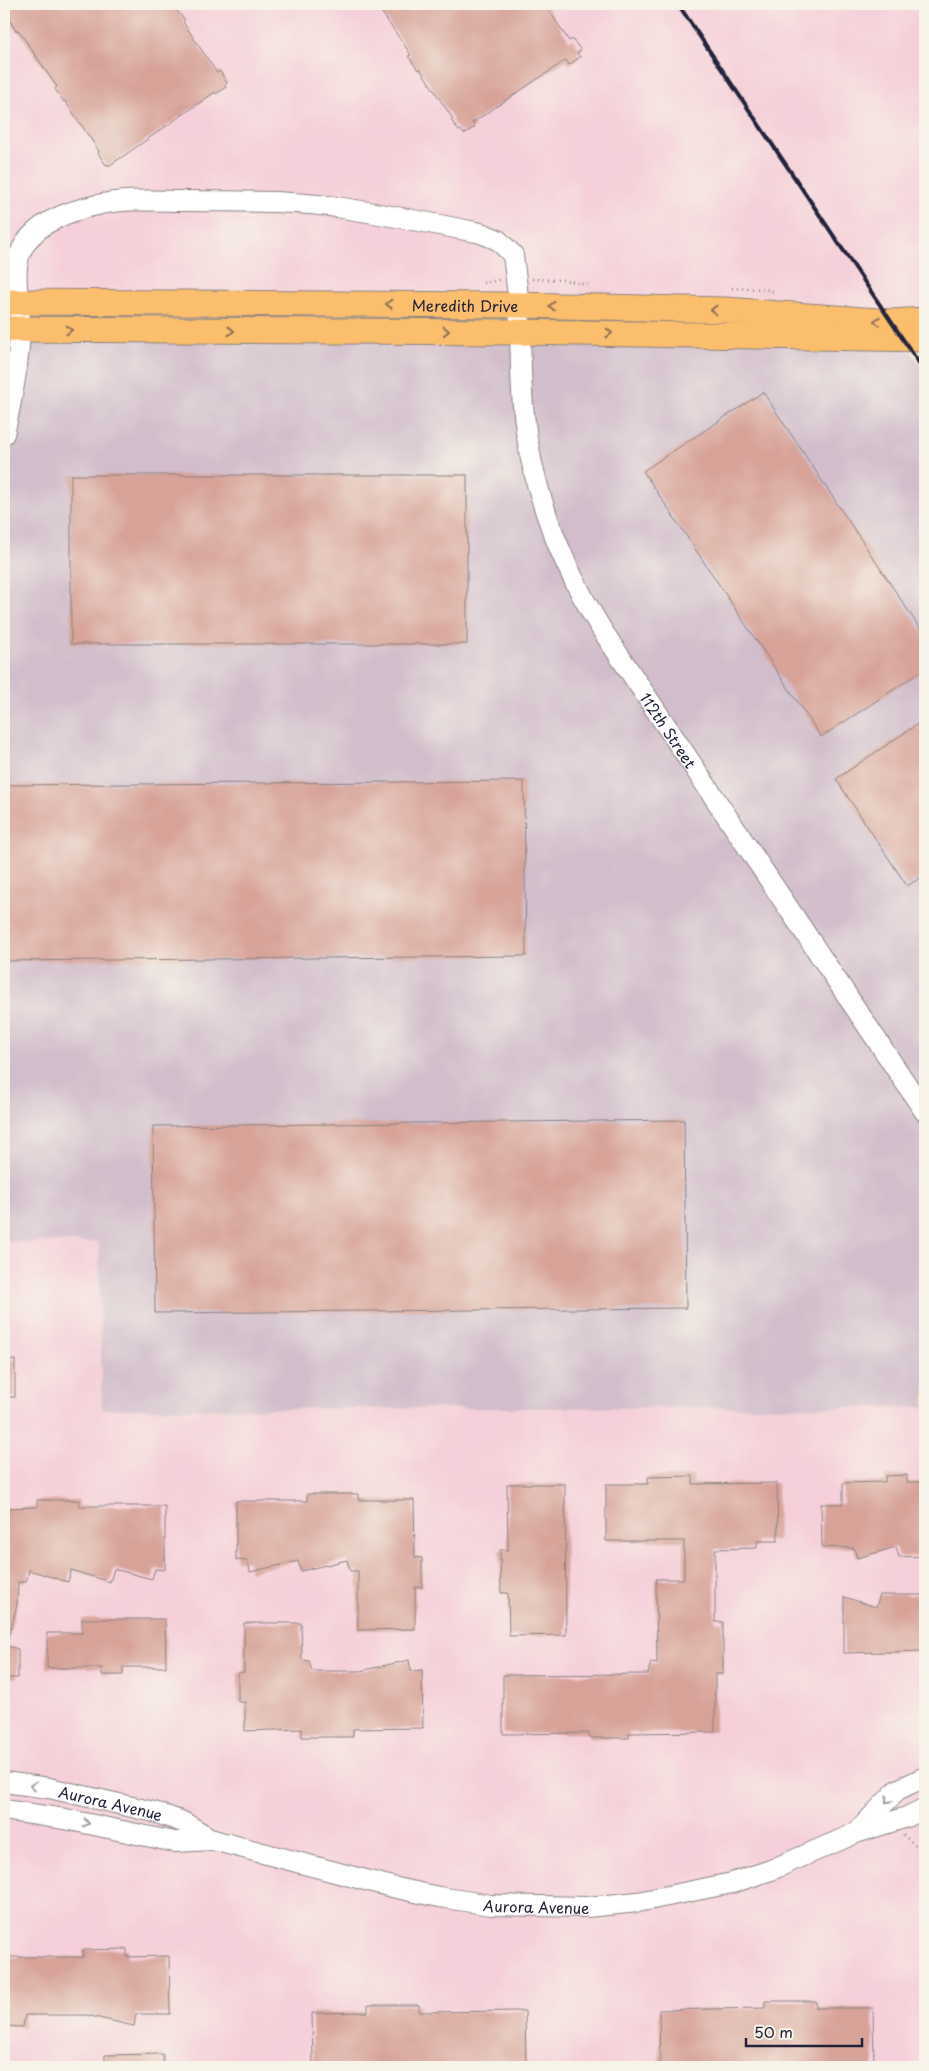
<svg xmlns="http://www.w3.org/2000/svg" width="929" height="2071" viewBox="0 0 929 2071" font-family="'Playpen Sans',sans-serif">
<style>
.built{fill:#f5cfd9}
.industrial{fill:#d1bdcb}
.building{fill:#d7a298}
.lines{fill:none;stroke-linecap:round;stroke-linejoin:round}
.minor-casing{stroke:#8a8282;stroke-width:22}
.major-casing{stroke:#8a8282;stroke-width:27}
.path{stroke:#8a8282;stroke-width:2.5;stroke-dasharray:1 4;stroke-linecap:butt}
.minor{stroke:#fff;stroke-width:20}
.major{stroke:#fabe6d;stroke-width:25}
.rail{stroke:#22223b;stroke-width:4}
.oneway{stroke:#8e7054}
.oneway2{stroke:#9c9ca7}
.labels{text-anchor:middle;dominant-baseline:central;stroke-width:5;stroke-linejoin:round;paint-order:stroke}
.street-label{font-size:15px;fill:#22223b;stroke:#f7f3e8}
</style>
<rect width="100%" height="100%" fill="#f7f3e8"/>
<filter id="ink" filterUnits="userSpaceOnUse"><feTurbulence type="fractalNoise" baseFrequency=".02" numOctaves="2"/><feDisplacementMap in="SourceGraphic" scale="10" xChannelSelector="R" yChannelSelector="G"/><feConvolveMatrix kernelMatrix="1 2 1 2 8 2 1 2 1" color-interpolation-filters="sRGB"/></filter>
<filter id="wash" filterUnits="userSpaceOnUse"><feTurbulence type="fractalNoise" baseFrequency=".0096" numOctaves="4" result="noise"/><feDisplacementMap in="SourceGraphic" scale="20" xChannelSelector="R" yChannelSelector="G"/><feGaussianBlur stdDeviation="1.12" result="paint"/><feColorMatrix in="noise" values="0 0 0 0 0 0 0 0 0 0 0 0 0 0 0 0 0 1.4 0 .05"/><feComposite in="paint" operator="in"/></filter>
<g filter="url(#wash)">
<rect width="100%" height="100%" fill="#f3e2c8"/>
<g class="built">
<polygon points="4,4 925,4 925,320 4,302"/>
<polygon points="4,1242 99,1242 102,1409 925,1407 925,2067 4,2067"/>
</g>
<polygon class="industrial" points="20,329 903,339 925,372 925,1407 102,1409 99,1242 4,1242 4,434"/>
<g id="blocks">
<g class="building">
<polygon points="4,4 171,4 185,20 183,22 217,73 220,71 227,83 225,85 226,87 216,94 215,92 109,166 108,164 106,165 98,153 99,151 65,101 64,102 55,89 57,87 18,30 16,31 9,19 11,18 4,8"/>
<polygon points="376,4 545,4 569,41 572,39 581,50 577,53 580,57 569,65 566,60 472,123 475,127 464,134 461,130 459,131 451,120 453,119 420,69 418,70 408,56 411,55"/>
<polygon points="763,392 925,636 925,669 821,737 643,471"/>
<rect x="71" y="475" width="396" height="169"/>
<polygon points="925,719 925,875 907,886 836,779"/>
<polygon points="524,781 526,956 4,961 4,785"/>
<polygon points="684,1120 686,1308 155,1313 153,1126"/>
<rect x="4" y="1360" width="11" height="37"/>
<polygon points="907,1475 907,1482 925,1482 925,1556 899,1557 896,1547 857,1558 854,1548 822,1547 821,1504 843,1504 843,1483 885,1482 885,1476"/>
<polygon points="693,1476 693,1484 777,1483 778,1541 757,1541 757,1548 715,1549 715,1622 723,1622 723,1674 715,1674 715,1732 629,1733 629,1738 589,1738 589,1733 503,1734 503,1675 648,1674 651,1662 657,1663 656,1579 684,1579 684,1541 606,1541 606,1484 648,1484 648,1477"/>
<polygon points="507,1484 565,1484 566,1635 509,1636 508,1593 501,1593 500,1550 508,1550"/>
<polygon points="307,1494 358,1494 358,1500 414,1500 415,1557 422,1558 422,1587 415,1587 415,1629 358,1630 358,1571 350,1571 347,1560 301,1571 298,1561 250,1572 248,1561 236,1560 236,1501 307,1501"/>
<polygon points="37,1500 79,1500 79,1506 165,1506 165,1570 155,1569 152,1579 114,1569 110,1582 71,1570 68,1582 29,1570 26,1582 18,1582 17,1605 8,1640 4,1640 4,1508 37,1507"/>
<polygon points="880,1595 925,1595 925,1651 844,1653 844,1597 876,1607"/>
<polygon points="82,1619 165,1619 166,1667 123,1667 123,1675 102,1675 102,1668 47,1668 47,1633 82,1633"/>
<polygon points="244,1623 301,1623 302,1660 309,1661 312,1671 360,1671 409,1660 411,1671 422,1670 423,1728 353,1729 353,1737 302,1737 302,1729 245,1731 245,1702 238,1702 238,1673 244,1672"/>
<polygon points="4,1645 18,1649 18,1678 4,1678"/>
<polygon points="127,1949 127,1957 169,1956 170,2014 136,2014 134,2026 86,2015 25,2015 23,2027 4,2026 4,1957 83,1957 83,1950"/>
<polygon points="765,2001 816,2001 816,2008 873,2008 874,2067 803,2067 803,2065 660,2067 659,2010 765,2008"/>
<polygon points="368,2005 419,2005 419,2012 525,2011 526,2067 313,2067 312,2013 368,2012"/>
<polygon points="163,2054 163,2067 105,2067 105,2055"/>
</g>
</g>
</g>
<g filter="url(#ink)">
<use href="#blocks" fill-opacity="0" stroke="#8a8282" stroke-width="1"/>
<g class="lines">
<g class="minor-casing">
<g id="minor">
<path id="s1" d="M4 434C12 400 19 364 20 329 21 304 10 270 23 247 38 221 70 211 97 205 126 198 158 201 188 201 239 202 292 200 343 208 389 215 435 224 481 233L498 240 513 255C515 271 517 288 519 304 521 338 520 372 523 406 530 486 560 562 602 630L925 1112"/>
<path id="s2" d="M4 1782 49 1788 154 1812 183 1822 213 1840 392 1887 439 1897 491 1905 587 1907 638 1902 732 1883 771 1870 856 1833 907 1817 925 1808"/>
<polyline points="4,1810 65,1819 175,1842 213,1840"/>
<polyline points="858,1831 897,1790 925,1777"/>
</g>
</g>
<g class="major-casing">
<g id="major">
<path id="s3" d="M4 302 519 305 726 310 891 322 925 320"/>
<polyline points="4,329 519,332 925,339"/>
</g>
</g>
<g class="path">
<polyline points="532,279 564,280 589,285"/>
<polyline points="483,283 499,280"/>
<polyline points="727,288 764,289 776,292"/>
<polyline points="903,1835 915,1845 925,1846"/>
</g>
<use href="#minor" class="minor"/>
<use href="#major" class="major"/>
<polyline class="rail" points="678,4 925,372"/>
</g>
<defs><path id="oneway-chevron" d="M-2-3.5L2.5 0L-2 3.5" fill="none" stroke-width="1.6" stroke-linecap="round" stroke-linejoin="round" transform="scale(1.25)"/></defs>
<g class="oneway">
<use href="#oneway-chevron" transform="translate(389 304) rotate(-180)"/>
<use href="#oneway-chevron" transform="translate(552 306) rotate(-179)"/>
<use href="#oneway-chevron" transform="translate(714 310) rotate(-179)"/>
<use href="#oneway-chevron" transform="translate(877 321) rotate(-176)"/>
<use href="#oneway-chevron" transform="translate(69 330)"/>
<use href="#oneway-chevron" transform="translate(231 331)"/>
<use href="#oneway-chevron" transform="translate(446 331)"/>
<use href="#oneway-chevron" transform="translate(609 333) rotate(1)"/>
</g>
<g class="oneway2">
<use href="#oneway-chevron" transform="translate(33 1786) rotate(-173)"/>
<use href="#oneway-chevron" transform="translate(888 1800) rotate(134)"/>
<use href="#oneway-chevron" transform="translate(86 1823) rotate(11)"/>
</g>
</g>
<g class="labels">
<g class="street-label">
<text stroke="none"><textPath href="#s3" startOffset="461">Meredith Drive</textPath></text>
<text stroke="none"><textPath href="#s1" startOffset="1215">112th Street</textPath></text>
<text stroke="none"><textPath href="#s2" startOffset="109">Aurora Avenue</textPath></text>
<text stroke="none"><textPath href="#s2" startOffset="550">Aurora Avenue</textPath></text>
</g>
</g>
<rect width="929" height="2071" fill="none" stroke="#f7f3e8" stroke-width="20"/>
<path d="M746 2038v8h116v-8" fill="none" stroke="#22223b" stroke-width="2.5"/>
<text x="754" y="2038" font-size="15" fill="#22223b" stroke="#f7f3e8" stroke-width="4" paint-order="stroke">50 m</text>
</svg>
